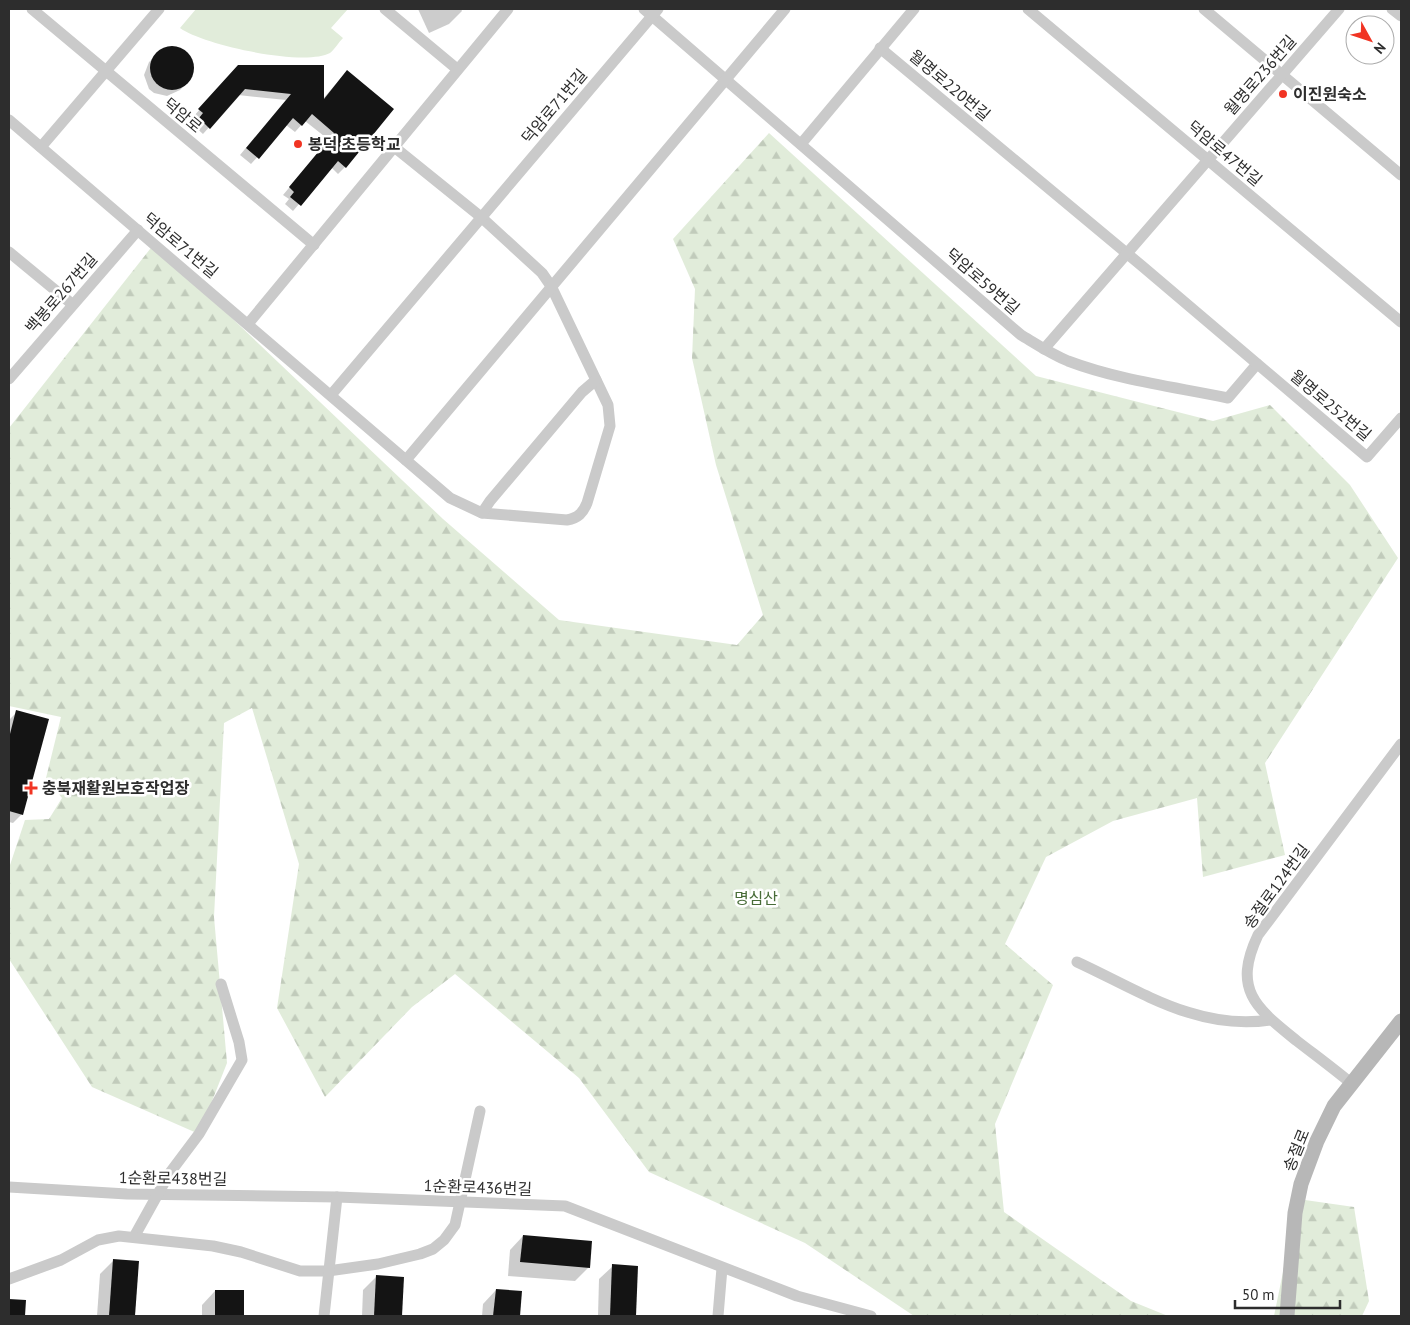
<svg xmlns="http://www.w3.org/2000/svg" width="1410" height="1325" viewBox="0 0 1410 1325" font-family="'PT Sans','Noto Sans KR',sans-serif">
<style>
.grass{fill:#e1ecda}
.forest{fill:url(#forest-firs)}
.shadow{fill:#0003}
.building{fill:#141414}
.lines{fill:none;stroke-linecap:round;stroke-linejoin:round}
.street{stroke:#cacaca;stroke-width:11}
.secondary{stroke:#b7b7b7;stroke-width:15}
.poi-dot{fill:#f13423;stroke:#fff;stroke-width:2}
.labels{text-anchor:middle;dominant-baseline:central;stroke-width:5;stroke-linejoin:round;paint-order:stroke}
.street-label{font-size:16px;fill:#2d2d2d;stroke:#fff}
.poi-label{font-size:16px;font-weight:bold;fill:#2d2d2d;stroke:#fff;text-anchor:start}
.park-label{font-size:16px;fill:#486c38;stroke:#fff}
</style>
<defs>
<pattern id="forest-firs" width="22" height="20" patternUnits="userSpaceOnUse" patternTransform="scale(1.25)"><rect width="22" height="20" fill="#e1ecda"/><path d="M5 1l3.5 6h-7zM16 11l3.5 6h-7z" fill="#c1cbbb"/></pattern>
</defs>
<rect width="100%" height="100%" fill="#fff"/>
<path class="grass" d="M196 9H348L331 28 343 38C339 42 334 50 330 53 304 67 203 45 180 28Z"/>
<g class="forest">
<polygon points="769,133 1036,376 1213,421 1270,405 1350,485 1398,558 1265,763 1285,855 1203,877 1197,798 1113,821 1046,857 1005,944 1053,985 995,1124 1004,1212 1131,1301 1168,1316 914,1316 805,1243 649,1172 579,1078 455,974 412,1007 325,1097 277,1008 299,864 252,708 224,723 214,917 227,1063 199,1134 92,1087 9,959 9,868 25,820 49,819 62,798 46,778 61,717 9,706 9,428 154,244 443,519 559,620 737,645 763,615 716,465 692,358 695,289 673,239"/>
<polygon points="1298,1199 1354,1207 1369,1301 1362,1316 1274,1316"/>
</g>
<g class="shadow">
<polygon points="418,9 461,9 462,11 449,24 429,33"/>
<polygon points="168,47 182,49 187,53 193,65 191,78 187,83 180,90 167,96 154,93 149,89 144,75 149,62"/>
<polygon points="234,71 322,100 341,78 393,109 345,167 338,174 331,167 293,211 285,204 289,199 283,195 329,140 305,121 295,132 286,125 251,164 240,155 286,100 238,95 203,134 193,125 197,120 193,117"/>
<polygon points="17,712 22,814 13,823 9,822 9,720"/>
<polygon points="523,1236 589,1267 575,1281 508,1276 510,1250"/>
<polygon points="114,1260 138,1263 134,1316 97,1316 100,1274"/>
<polygon points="613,1266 637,1267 635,1316 598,1316 599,1279"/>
<polygon points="377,1276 403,1278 401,1316 362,1316 363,1290"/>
<polygon points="496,1290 520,1292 518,1316 482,1316 483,1304"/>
<polygon points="215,1291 243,1292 243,1316 202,1316 202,1305"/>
</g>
<g class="building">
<circle cx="172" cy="68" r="22"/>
<polygon points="238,65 324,65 324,99 347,70 394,109 346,168 338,161 301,206 290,197 294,192 289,187 334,133 312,114 302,126 293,118 259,159 246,148 291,94 245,89 210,129 199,118 203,113 198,109"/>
<polygon points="16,710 49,719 23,815 9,811 9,738"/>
<polygon points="523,1235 592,1241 590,1268 520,1262"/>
<polygon points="113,1259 139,1261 135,1316 109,1316"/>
<polygon points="612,1264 638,1266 636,1316 610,1316"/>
<polygon points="376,1275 404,1277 402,1316 374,1316"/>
<polygon points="496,1289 522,1291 520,1316 493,1316"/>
<rect x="215" y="1290" width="29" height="26"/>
<polygon points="9,1299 26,1300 25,1316 9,1316"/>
</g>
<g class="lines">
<g class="street">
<polyline points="32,9 314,245"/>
<polyline points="385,9 457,69"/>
<path d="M644 9 1021 335C1036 344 1051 354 1068 361 1118 380 1175 387 1228 398L1257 364"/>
<polyline points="1028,9 1401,322"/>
<polyline points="1204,9 1401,175"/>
<polyline points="1392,9 1401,16"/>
<polyline points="880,48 1142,266 1367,457 1401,418"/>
<path d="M9 120 450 498 482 513 567 520C578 518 583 513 587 503L610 426 608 405 551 286 542 273 481 217 393 146"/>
<polyline points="801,144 914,9"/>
<polyline points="41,147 159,9"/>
<polyline points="9,252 72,304"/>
<polyline points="248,324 508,9"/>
<polyline points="1044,349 1339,9"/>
<polyline points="9,379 138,230"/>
<polyline points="331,395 658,9"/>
<polyline points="406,460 785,9"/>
<polyline points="482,513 490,501 582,392 596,380"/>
<path d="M1077 962C1140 991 1198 1031 1270 1020"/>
<path d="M1352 1084C1334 1069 1315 1055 1297 1041 1256 1008 1232 990 1258 935L1401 744"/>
<polyline points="9,1187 127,1194 337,1197 565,1206 797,1296 871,1316"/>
<polyline points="134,1237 169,1174 199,1134 242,1060 239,1042 221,984"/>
<polyline points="9,1279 61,1260 98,1240 119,1236 213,1246 241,1252 300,1271 328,1271 378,1264 420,1254 433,1249 444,1240 455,1225 480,1111"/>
<polyline points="324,1316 337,1197"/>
<polyline points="718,1316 722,1268"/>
</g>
<polyline class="secondary" points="1287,1316 1295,1213 1301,1184 1317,1141 1334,1106 1401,1021"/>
</g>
<g class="poi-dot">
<circle cx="1283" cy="94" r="5"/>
<circle cx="298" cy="144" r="5"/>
<path d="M28.5 780.5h5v5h5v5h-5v5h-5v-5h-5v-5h5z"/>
</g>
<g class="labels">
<g class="street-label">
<text transform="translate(1260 75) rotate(-49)">월명로236번길</text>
<text transform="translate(950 85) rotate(40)">월명로220번길</text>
<text transform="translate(554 106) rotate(-50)">덕암로71번길</text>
<text transform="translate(183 115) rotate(40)">덕암로</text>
<text transform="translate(1225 153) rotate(40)">덕암로47번길</text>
<text transform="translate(181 245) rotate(40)">덕암로71번길</text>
<text transform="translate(983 281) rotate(41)">덕암로59번길</text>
<text transform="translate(61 293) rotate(-49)">백봉로267번길</text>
<text transform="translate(1331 405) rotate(40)">월명로252번길</text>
<text transform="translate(1276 886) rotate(-54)">송절로124번길</text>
<text transform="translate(1296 1150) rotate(-68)">송절로</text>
<text transform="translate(173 1178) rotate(1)">1순환로438번길</text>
<text transform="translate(478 1187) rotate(2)">1순환로436번길</text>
</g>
<g class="poi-label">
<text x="1293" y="94">이진원숙소</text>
<text x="308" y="144">봉덕 초등학교</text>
<text x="42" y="788">충북재활원보호작업장</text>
</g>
<g class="park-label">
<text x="756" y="898">명심산</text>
</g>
</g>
<rect width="1410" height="1325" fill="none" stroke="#2d2d2d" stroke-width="20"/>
<g transform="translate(1370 40) rotate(130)"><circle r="24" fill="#ffffff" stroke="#ababab"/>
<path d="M0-4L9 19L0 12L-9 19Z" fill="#f13423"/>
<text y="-8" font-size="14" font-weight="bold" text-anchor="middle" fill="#2d2d2d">N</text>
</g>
<path d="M1235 1300v8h105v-8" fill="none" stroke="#2d2d2d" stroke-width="2.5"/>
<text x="1242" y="1300" font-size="15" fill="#2d2d2d" stroke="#ffffff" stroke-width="4" paint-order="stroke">50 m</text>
</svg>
